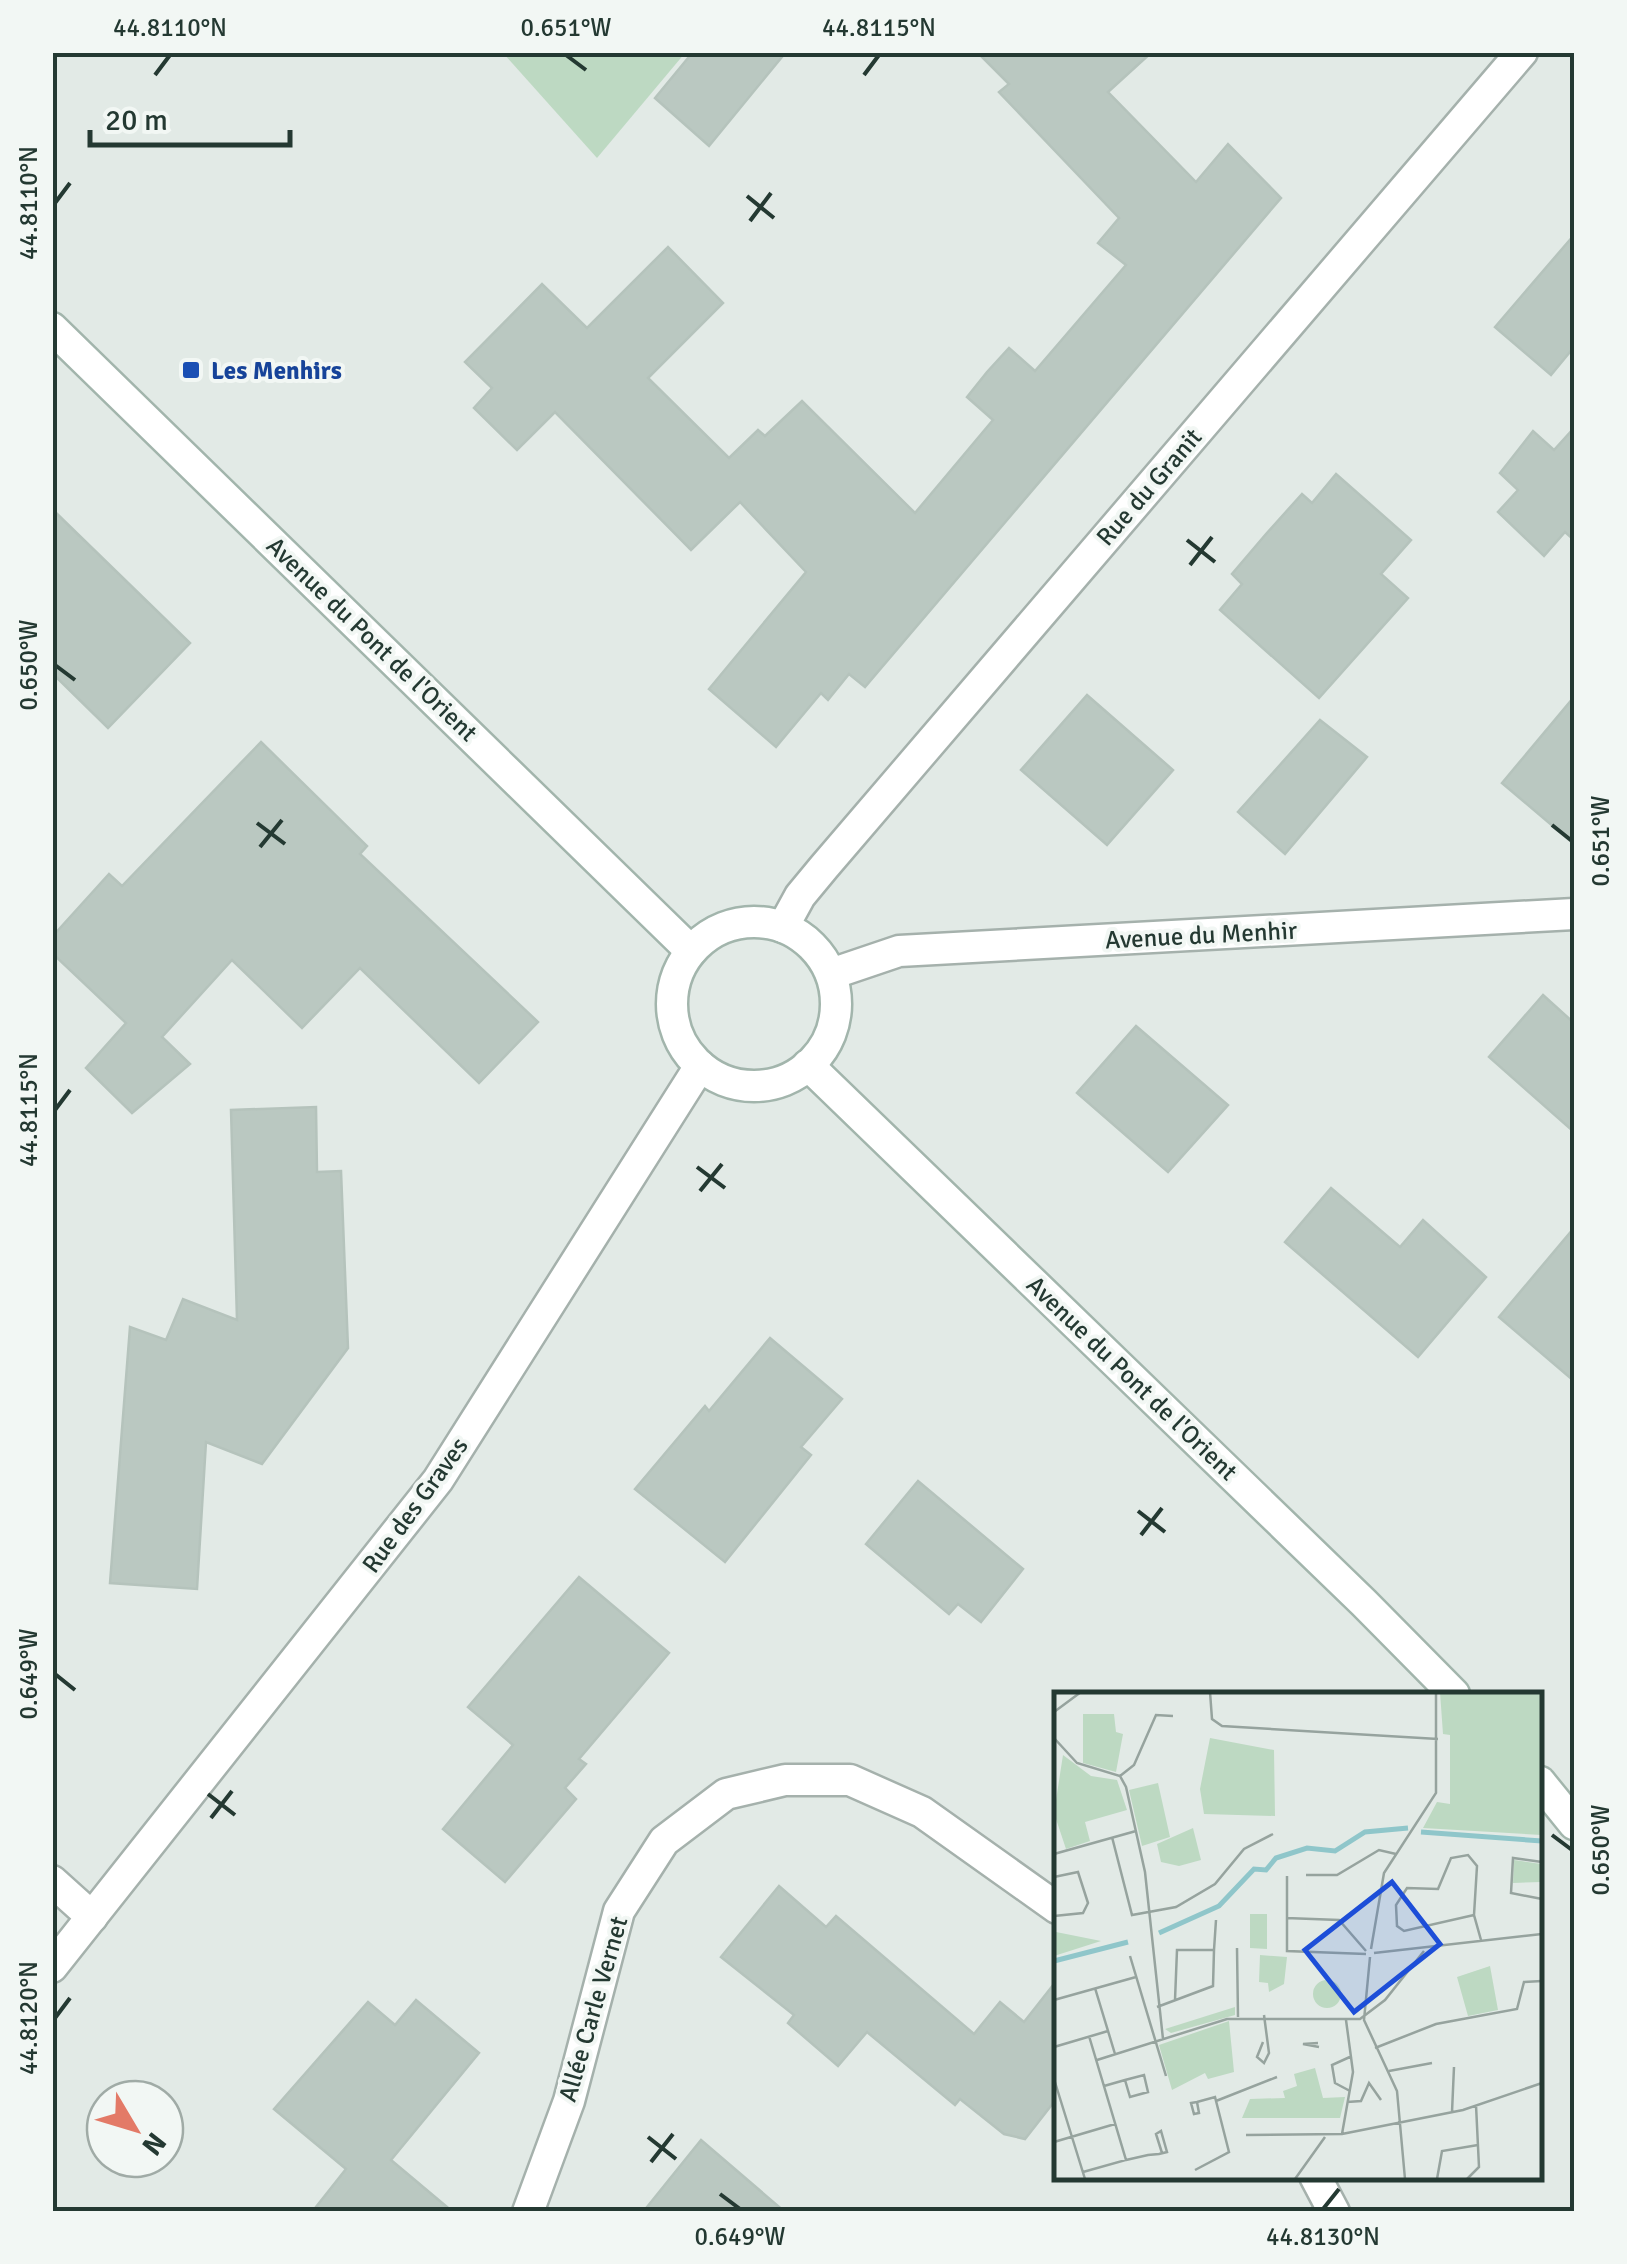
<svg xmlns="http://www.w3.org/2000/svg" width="1627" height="2264" viewBox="0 0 1627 2264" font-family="Signika,sans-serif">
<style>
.green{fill:#bdd9c2}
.building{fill:#bac8c1;stroke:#b5c3bc;stroke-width:2.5}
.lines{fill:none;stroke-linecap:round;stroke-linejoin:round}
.minor-casing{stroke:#a5b1ac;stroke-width:35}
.tertiary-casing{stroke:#a5b1ac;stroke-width:35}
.secondary-casing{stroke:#a2b5ac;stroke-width:35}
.minor{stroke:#fff;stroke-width:30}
.tertiary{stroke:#fff;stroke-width:30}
.secondary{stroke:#fff;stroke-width:30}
.ticks{fill:none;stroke:#243932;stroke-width:4}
.transit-dot{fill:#1a4fb4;stroke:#f2f7f4;stroke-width:4}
.labels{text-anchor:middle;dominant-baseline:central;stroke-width:8;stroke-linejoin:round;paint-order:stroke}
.transit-label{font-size:25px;font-weight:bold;fill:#164399;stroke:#f2f7f4;text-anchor:start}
.street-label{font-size:25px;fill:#243932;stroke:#f2f7f4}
.inset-river{fill:none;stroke:#8fc6ca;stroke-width:5}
.inset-road{fill:none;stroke:#96a39e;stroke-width:2.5}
.view{fill:#1d4ed8;fill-opacity:0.15;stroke:#1d4ed8;stroke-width:5}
.inset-edge{fill:none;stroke:#243932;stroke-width:5}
.neatline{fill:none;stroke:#243932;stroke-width:4}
.ticks-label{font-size:25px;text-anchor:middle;fill:#243932}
</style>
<rect width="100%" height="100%" fill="#e2eae6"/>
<polygon class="green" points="503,53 685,53 597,158"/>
<g class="building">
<polygon points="693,52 786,52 709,146 655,98"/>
<polygon points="977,52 1152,52 1108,92 1196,182 1228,144 1281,198 865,687 849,674 828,700 821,693 776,747 709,689 806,572 740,502 691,550 555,412 517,450 474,408 492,388 465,362 542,284 587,328 668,247 723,303 648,378 729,458 758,430 765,436 802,401 915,513 993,420 967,397 987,372 1009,348 1035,371 1126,265 1098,243 1119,218 999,92 1009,84"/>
<polygon points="1574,235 1574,347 1551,375 1495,327"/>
<polygon points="1574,428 1574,540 1565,532 1544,556 1498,512 1518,490 1500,473 1533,431 1554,450"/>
<polygon points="1336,474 1411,540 1381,574 1408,598 1319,698 1220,610 1242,584 1232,574 1266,534 1302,494 1312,503"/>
<polygon points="52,509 190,643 108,728 52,673"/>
<polygon points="1087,695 1173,770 1107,845 1021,770"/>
<polygon points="1574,697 1574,844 1502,783"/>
<polygon points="1320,720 1367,757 1285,854 1238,812"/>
<polygon points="261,742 367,846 360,854 538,1022 479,1083 360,968 302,1028 232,960 162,1037 190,1064 132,1113 86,1068 126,1023 52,953 52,937 109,874 122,886"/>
<polygon points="1543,995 1574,1023 1574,1132 1489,1057"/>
<polygon points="1136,1026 1228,1105 1168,1172 1077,1093"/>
<polygon points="316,1107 317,1172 341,1171 348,1348 262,1464 206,1442 197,1589 110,1583 130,1327 166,1340 183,1299 237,1320 231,1110"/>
<polygon points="1331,1188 1400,1247 1423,1220 1486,1277 1418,1357 1285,1242"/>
<polygon points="1574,1228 1574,1381 1499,1317"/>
<polygon points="770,1338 842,1399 801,1447 811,1455 725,1562 635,1489 705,1406 709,1411"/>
<polygon points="918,1481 1023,1569 981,1622 958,1604 949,1614 866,1544"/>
<polygon points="579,1577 669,1653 579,1759 586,1764 565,1788 576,1799 505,1882 443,1829 513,1745 468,1707"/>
<polygon points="779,1886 826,1927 836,1916 974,2034 1000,2002 1024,2022 1057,1980 1057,2098 1025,2139 1004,2134 960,2099 955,2105 867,2032 838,2066 788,2023 794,2015 721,1957"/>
<polygon points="416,2000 479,2053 391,2160 453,2212 312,2212 346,2169 274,2109 368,2002 395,2025"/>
<polygon points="701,2140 785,2212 643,2212"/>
</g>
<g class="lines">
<g class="minor-casing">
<g id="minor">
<polyline points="783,927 800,896 824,867 1522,52"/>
<polyline points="831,974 899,951 1574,914"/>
<polyline points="52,1881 92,1917"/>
<polyline points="1315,2176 1334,2212"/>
<polyline points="528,2212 569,2101 619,1911 664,1841 726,1794 785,1780 850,1780 922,1812 1057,1908"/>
</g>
</g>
<g class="tertiary-casing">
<polyline id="tertiary" points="52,1967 438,1480 700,1066"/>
</g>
<g class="secondary-casing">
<g id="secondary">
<polyline points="52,328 691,951"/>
<circle cx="754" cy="1004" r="82"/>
<polyline points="808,1065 1364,1603 1454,1694"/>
<polyline points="1540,1782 1574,1824"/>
</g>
</g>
<use href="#minor" class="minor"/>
<use href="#tertiary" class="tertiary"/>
<use href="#secondary" class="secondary"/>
</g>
<path class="ticks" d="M566 55 586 70M155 75 170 55M864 75 879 55M747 196 774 218M55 203 70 183M750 221 771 193M1187 540 1215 562M1190 565 1212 537M55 665 75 680M257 823 285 844M1552 825 1572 841M260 847 282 820M55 1110 70 1090M697 1167 725 1188M700 1191 722 1164M1138 1511 1165 1532M1141 1535 1162 1508M55 1674 75 1690M208 1794 235 1815M211 1818 232 1791M1552 1835 1572 1850M55 2018 70 1998M648 2137 676 2159M651 2162 673 2134M720 2194 740 2209M1323 2209 1339 2189"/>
<rect class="transit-dot" x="181" y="360" width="20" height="20" rx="5"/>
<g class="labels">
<g class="transit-label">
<text x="211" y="370">Les Menhirs</text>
</g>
<g class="street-label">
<text transform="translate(1149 487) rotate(-49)">Rue du Granit</text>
<text transform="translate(372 639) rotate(44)">Avenue du Pont de l'Orient</text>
<text transform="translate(1201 935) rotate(-3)">Avenue du Menhir</text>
<text transform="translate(1132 1378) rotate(44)">Avenue du Pont de l'Orient</text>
<text transform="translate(415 1505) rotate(-54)">Rue des Graves</text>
<text transform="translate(593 2009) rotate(-74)">Allée Carle Vernet</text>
</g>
</g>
<g transform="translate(1054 1692)">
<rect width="488" height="488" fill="#e2eae6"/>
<path d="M386 0H487V143L369 136 383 110 396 112V43L389 42ZM29 22H60L62 40 69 42 62 80 29 71ZM156 46 220 58 221 124 150 122 146 97ZM9 63 37 84 63 88 73 118 31 130 36 149 12 157 0 121ZM104 91 116 145 88 154 75 98ZM139 136 147 168 125 174 107 170 103 152ZM460 168 487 172V190L459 191ZM196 222H213V257L196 256ZM0 240H2L47 249 0 264ZM206 263 233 265 230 292 215 300 214 291 205 290ZM436 274 444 318 414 324 403 285ZM259 302a14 14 0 1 1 28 0a14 14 0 1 1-28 0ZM181 315V323L117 341 111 337ZM175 329 180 380 154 387 151 381 118 398 105 353ZM261 376 269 406 291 405 286 426H188L196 407 231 406 229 399 243 394 240 382Z" fill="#bdd9c2"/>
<path class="inset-river" d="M367 140 488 149M105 241 165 214 200 177 212 178 222 166 253 156 281 159 311 140 354 136M0 269 74 250"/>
<path class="inset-road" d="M156 0 158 27 168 34 384 47M0 20 27 0M0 46 23 71 66 84 72 95 91 180 109 347M66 84 80 73 102 23 119 24M58 145 78 223 122 215 161 192 190 157 219 142M0 162 82 139M488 170 459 166 457 201 488 207M252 183H283L325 158 342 162M233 184V259L312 262M0 185 24 180 34 211 29 221 0 224M420 223 350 239 343 234 342 213 353 196 384 197 397 166 414 163 423 174 420 223 427 248M232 226 285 228 312 259M183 256 184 325M317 257 330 181 382 101V0M160 258 162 228M320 261 488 242M76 264 112 384M316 265 310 328 343 399 351 487M41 296 61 362M0 308 82 285M103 315 159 294 160 258H123L121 308M209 350 203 365 210 371 215 361 210 323M264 351 249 352 265 355M0 355 54 339M321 356 382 332 463 317 470 290 488 289M43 368 173 327H306L331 308 370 259M335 379 378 371M0 387 31 487M50 394 71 388 90 383 94 400 76 405 71 388M296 399 281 391 278 373 298 364M162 409 223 385M293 410 307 409 315 391 327 408M398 420 400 375M288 442 409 418 488 391M192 443 288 442 299 380 292 328M0 450 61 432M72 468 94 463 105 462 113 460 107 439 102 442 108 461M141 478 175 460 161 405 143 410 137 411 140 422 145 421 143 410M29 480 72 468 35 344M241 487 271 445M383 487 388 459 424 453M413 487 425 475 422 413"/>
<path class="view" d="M338 190 386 252 300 320 251 258Z"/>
<rect width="488" height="488" class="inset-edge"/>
</g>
<rect width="1627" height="2264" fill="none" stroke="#f2f7f4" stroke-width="110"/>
<g transform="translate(135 2129) rotate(128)"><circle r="48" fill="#f2f7f4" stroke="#a0aba6" stroke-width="2.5"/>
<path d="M0-8L18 38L0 25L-18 38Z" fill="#e37a67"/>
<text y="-15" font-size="28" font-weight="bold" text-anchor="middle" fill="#243932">N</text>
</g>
<path d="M90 130v15h200v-15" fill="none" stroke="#243932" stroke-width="5"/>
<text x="105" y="130" font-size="30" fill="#243932" stroke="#f2f7f4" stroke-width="8" paint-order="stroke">20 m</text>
<rect x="55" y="55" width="1517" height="2154" class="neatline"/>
<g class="ticks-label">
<text x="170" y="36">44.8110°N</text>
<text x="566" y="36">0.651°W</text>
<text x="879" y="36">44.8115°N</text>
<text transform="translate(28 203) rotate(-90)" y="9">44.8110°N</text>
<text transform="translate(28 665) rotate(-90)" y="9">0.650°W</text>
<text transform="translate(1600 841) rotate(-90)" y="9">0.651°W</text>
<text transform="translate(28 1110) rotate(-90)" y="9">44.8115°N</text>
<text transform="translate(28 1674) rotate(-90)" y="9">0.649°W</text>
<text transform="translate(1600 1850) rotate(-90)" y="9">0.650°W</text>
<text transform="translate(28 2018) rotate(-90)" y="9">44.8120°N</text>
<text x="740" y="2245">0.649°W</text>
<text x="1323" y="2245">44.8130°N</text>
</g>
</svg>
